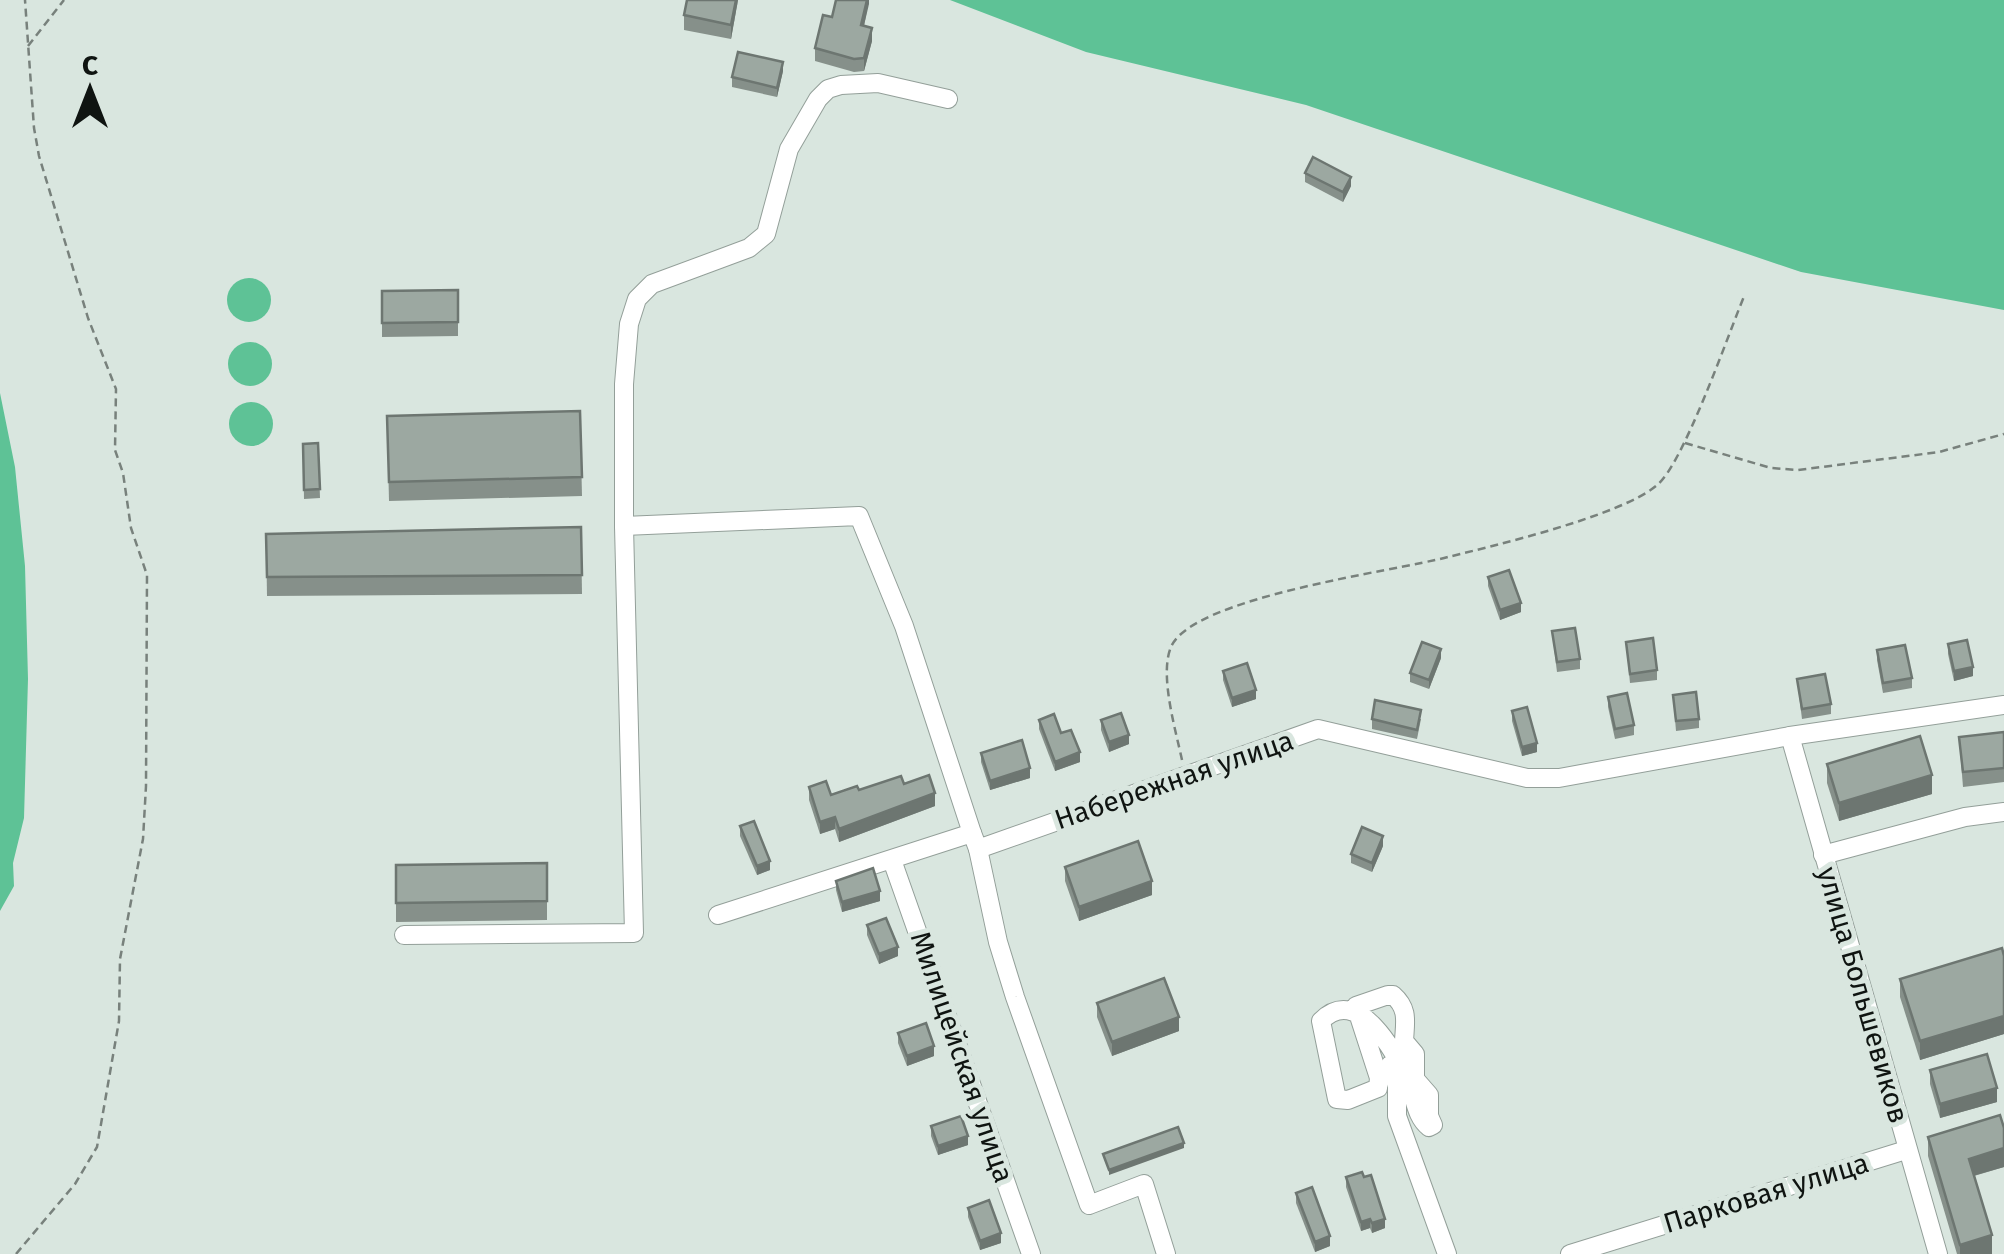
<svg xmlns="http://www.w3.org/2000/svg" width="2004" height="1254" viewBox="0 0 2004 1254" font-family="'Fira Sans',sans-serif">
<style>
.water{fill:#5ec296}
.lines{fill:none;stroke-linecap:round;stroke-linejoin:round}
.minor-casing{stroke:#939f99;stroke-width:20}
.path{stroke:#78817c;stroke-width:2.5;stroke-dasharray:8 5;stroke-linecap:butt}
.minor{stroke:#fff;stroke-width:18}
.wall{fill:#86908a}
.shaded-wall{fill:#6d7671}
.building{fill:#9ca8a1;stroke:#6d7671;stroke-width:2.5}
.labels{text-anchor:middle;dominant-baseline:central;stroke-width:10;stroke-linejoin:round;paint-order:stroke}
.street-label{font-size:28px;fill:#0f1411;stroke:#d9e6df}
</style>
<rect width="100%" height="100%" fill="#d9e6df"/>
<g class="water">
<polygon points="950,0 2004,0 2004,310 1801,272 1306,105 1086,52"/>
<circle cx="249" cy="300" r="22"/>
<circle cx="250" cy="364" r="22"/>
<polygon points="0,393 15,467 25,566 28,679 24,818 13,863 14,886 0,911"/>
<circle cx="251" cy="424" r="22"/>
</g>
<g class="lines">
<g class="minor-casing">
<g id="minor">
<polyline points="948,99 878,83 841,85 828,89 818,99 789,149 766,234 749,248 652,284 637,299 629,324 624,384 624,526 859,516 904,626 972,833"/>
<polyline points="1790,736 1938,1254"/>
<polyline points="978,849 998,942 1015,997 1089,1205 1144,1184 1166,1254"/>
<polyline points="1823,855 1965,817 2004,812"/>
<polyline points="892,860 1031,1254"/>
<polyline points="718,915 972,833 978,849 1318,729 1527,778 1559,778 1790,736 2004,705"/>
<polyline points="404,935 634,933 624,526"/>
<path d="M1356 1006 1388 995H1393C1409 1009 1405 1022 1404 1041L1415 1054V1079L1429 1095V1116L1433 1125 1429 1127C1416 1117 1415 1098 1409 1084 1396 1053 1358 983 1321 1021L1337 1099 1348 1100 1378 1088 1379 1078 1357 1010 1356 1006"/>
<polyline points="1390,1065 1397,1086 1397,1116 1447,1254"/>
<polyline points="1570,1254 1906,1150"/>
</g>
</g>
<g class="path">
<polyline points="28,46 64,0"/>
<polyline points="1685,443 1771,468 1798,470 1939,452 2004,434"/>
<path d="M1182 760C1176 731 1159 675 1171 647 1192 597 1395 571 1448 557 1497 545 1619 516 1656 486 1683 466 1729 332 1745 294"/>
<polyline points="16,1254 75,1184 97,1147 119,1021 120,959 143,839 146,786 147,575 131,528 123,473 115,450 116,389 88,318 39,156 34,128 25,0"/>
</g>
<use href="#minor" class="minor"/>
</g>
<g class="wall">
<polygon points="738,0 731,39 684,30 684,15"/>
<polygon points="869,0 864,26 872,41 864,71 854,72 815,61 815,48 832,17"/>
<polygon points="783,71 777,97 732,87 732,77"/>
<polygon points="1305,173 1351,186 1343,202 1305,182"/>
<polygon points="458,290 458,336 382,337 382,291"/>
<polygon points="580,411 582,496 389,501 387,416"/>
<polygon points="318,443 320,498 304,499 303,444"/>
<polygon points="581,527 582,594 267,596 266,534"/>
<polygon points="1488,577 1521,612 1500,620 1488,586"/>
<polygon points="1552,631 1580,659 1580,669 1557,672"/>
<polygon points="1626,642 1657,670 1657,680 1630,683"/>
<polygon points="1948,644 1973,676 1954,681 1948,654"/>
<polygon points="1877,650 1912,678 1912,688 1883,693 1877,660"/>
<polygon points="1441,658 1429,689 1410,682 1410,673"/>
<polygon points="1223,671 1256,699 1232,707 1223,680"/>
<polygon points="1797,679 1831,704 1831,714 1802,719"/>
<polygon points="1673,695 1699,719 1699,728 1676,731"/>
<polygon points="1608,697 1634,725 1634,735 1615,739 1608,707"/>
<polygon points="1512,711 1537,752 1522,756 1512,721"/>
<polygon points="1372,719 1421,719 1417,739 1372,729"/>
<polygon points="1039,720 1061,733 1080,762 1055,771 1039,729"/>
<polygon points="1101,720 1129,744 1109,752 1101,730"/>
<polygon points="2004,732 2004,782 1963,787 1959,737"/>
<polygon points="981,753 1030,778 990,790 981,762"/>
<polygon points="1827,764 1932,794 1839,821 1827,783"/>
<polygon points="904,784 935,806 839,842 835,829 820,834 809,800 809,787 831,795"/>
<polygon points="740,826 770,870 757,875 740,836"/>
<polygon points="1383,846 1372,872 1351,863 1351,854"/>
<polygon points="547,863 547,920 396,922 396,865"/>
<polygon points="1065,867 1152,895 1079,921 1065,881"/>
<polygon points="836,881 880,901 842,912 836,890"/>
<polygon points="867,925 898,956 879,964 867,935"/>
<polygon points="2004,956 2004,1034 1920,1060 1900,997 1900,979"/>
<polygon points="1097,1003 1179,1031 1112,1056 1097,1017"/>
<polygon points="898,1033 934,1056 907,1066 898,1043"/>
<polygon points="1930,1070 1997,1102 1940,1118 1930,1084"/>
<polygon points="931,1126 968,1145 938,1155 931,1136"/>
<polygon points="2004,1128 2004,1167 1974,1176 1992,1254 1957,1254 1928,1156 1928,1137"/>
<polygon points="1346,1177 1385,1228 1372,1233 1370,1228 1361,1231 1346,1187"/>
<polygon points="1296,1193 1330,1246 1315,1252 1296,1203"/>
<polygon points="968,1208 1001,1243 980,1250 968,1217"/>
</g>
<g class="shaded-wall">
<polygon points="736,0 738,0 731,39 731,25"/>
<polygon points="867,0 869,0 869,4 861,38 861,25"/>
<polygon points="872,28 872,41 864,71 864,58"/>
<polygon points="783,62 783,71 777,97 777,88"/>
<polygon points="1351,177 1351,186 1343,202 1343,192"/>
<polygon points="1521,603 1521,612 1500,620 1500,610"/>
<polygon points="1441,649 1441,658 1429,689 1429,680"/>
<polygon points="1973,667 1973,676 1954,681 1954,671"/>
<polygon points="1256,690 1256,699 1232,707 1232,698"/>
<polygon points="1129,735 1129,744 1109,752 1109,742"/>
<polygon points="1537,743 1537,752 1522,756 1522,747"/>
<polygon points="1080,752 1080,762 1055,771 1055,762"/>
<polygon points="1030,768 1030,778 990,790 990,781"/>
<polygon points="1932,775 1932,794 1839,821 1839,803"/>
<polygon points="935,793 935,806 839,842 839,829"/>
<polygon points="835,817 835,829 820,834 820,822"/>
<polygon points="1383,836 1383,846 1372,872 1372,863"/>
<polygon points="770,861 770,870 757,875 757,866"/>
<polygon points="1152,881 1152,895 1079,921 1079,907"/>
<polygon points="880,891 880,901 842,912 842,902"/>
<polygon points="898,947 898,956 879,964 879,954"/>
<polygon points="2004,1016 2004,1034 1920,1060 1920,1041"/>
<polygon points="1179,1017 1179,1031 1112,1056 1112,1042"/>
<polygon points="934,1046 934,1056 907,1066 907,1056"/>
<polygon points="1997,1088 1997,1102 1940,1118 1940,1104"/>
<polygon points="968,1136 968,1145 938,1155 938,1146"/>
<polygon points="1184,1143 1184,1148 1109,1175 1109,1170"/>
<polygon points="2004,1148 2004,1167 1969,1177 1969,1159"/>
<polygon points="1370,1219 1370,1228 1361,1231 1361,1222"/>
<polygon points="1385,1219 1385,1228 1372,1233 1372,1223"/>
<polygon points="1001,1233 1001,1243 980,1250 980,1241"/>
<polygon points="1992,1235 1992,1254 1960,1254 1960,1245"/>
<polygon points="1330,1236 1330,1246 1315,1252 1315,1242"/>
</g>
<g class="building">
<polygon points="687,0 736,0 731,25 684,15"/>
<polygon points="836,0 867,0 861,25 872,28 864,58 854,59 815,48 823,15 832,17"/>
<polygon points="738,52 783,62 777,88 732,77"/>
<polygon points="1313,157 1351,177 1343,192 1305,173"/>
<polygon points="458,290 458,322 382,323 382,291"/>
<polygon points="580,411 582,477 389,482 387,416"/>
<polygon points="318,443 320,489 304,490 303,444"/>
<polygon points="581,527 582,575 267,577 266,534"/>
<polygon points="1509,570 1521,603 1500,610 1488,577"/>
<polygon points="1575,628 1580,659 1557,662 1552,631"/>
<polygon points="1653,638 1657,670 1630,674 1626,642"/>
<polygon points="1967,640 1973,667 1954,671 1948,644"/>
<polygon points="1422,642 1441,649 1429,680 1410,673"/>
<polygon points="1905,645 1912,678 1883,683 1877,650"/>
<polygon points="1247,663 1256,690 1232,698 1223,671"/>
<polygon points="1825,674 1831,704 1802,709 1797,679"/>
<polygon points="1696,692 1699,719 1676,721 1673,695"/>
<polygon points="1627,693 1634,725 1615,729 1608,697"/>
<polygon points="1375,700 1421,710 1417,730 1372,719"/>
<polygon points="1527,707 1537,743 1522,747 1512,711"/>
<polygon points="1121,713 1129,735 1109,742 1101,720"/>
<polygon points="1054,714 1061,733 1071,730 1080,752 1055,762 1039,720"/>
<polygon points="2004,732 2004,768 1963,772 1959,737"/>
<polygon points="1920,736 1932,775 1839,803 1827,764"/>
<polygon points="1022,740 1030,768 990,781 981,753"/>
<polygon points="929,775 935,793 839,829 835,817 820,822 809,787 826,781 831,795 857,786 859,790 901,776 904,784"/>
<polygon points="754,821 770,861 757,866 740,826"/>
<polygon points="1362,827 1383,836 1372,863 1351,854"/>
<polygon points="1138,841 1152,881 1079,907 1065,867"/>
<polygon points="547,863 547,901 396,903 396,865"/>
<polygon points="873,868 880,891 842,902 836,881"/>
<polygon points="886,918 898,947 879,954 867,925"/>
<polygon points="2002,948 2004,956 2004,1016 1920,1041 1900,979"/>
<polygon points="1164,978 1179,1017 1112,1042 1097,1003"/>
<polygon points="926,1023 934,1046 907,1056 898,1033"/>
<polygon points="1987,1054 1997,1088 1940,1104 1930,1070"/>
<polygon points="2000,1115 2004,1128 2004,1148 1969,1159 1992,1235 1960,1245 1928,1137"/>
<polygon points="961,1116 968,1136 938,1146 931,1126"/>
<polygon points="1178,1127 1184,1143 1109,1170 1103,1154"/>
<polygon points="1362,1172 1364,1177 1371,1175 1385,1219 1372,1223 1370,1219 1361,1222 1346,1177"/>
<polygon points="1312,1187 1330,1236 1315,1242 1296,1193"/>
<polygon points="989,1200 1001,1233 980,1241 968,1208"/>
</g>
<g class="labels">
<g class="street-label">
<text transform="translate(1174 780) rotate(-19)">Набережная улица</text>
<text transform="translate(1863 995) rotate(74)">улица Большевиков</text>
<text transform="translate(962 1057) rotate(71)">Милицейская улица</text>
<text transform="translate(1766 1193) rotate(-17)">Парковая улица</text>
</g>
</g>
<g transform="translate(90 90)" stroke="#d9e6df" stroke-width="8" paint-order="stroke">
<path d="M0-8L18 38L0 25L-18 38Z" fill="#0f1411"/>
<text y="-15" font-size="28" font-weight="bold" text-anchor="middle" fill="#0f1411">С</text>
</g>
</svg>
